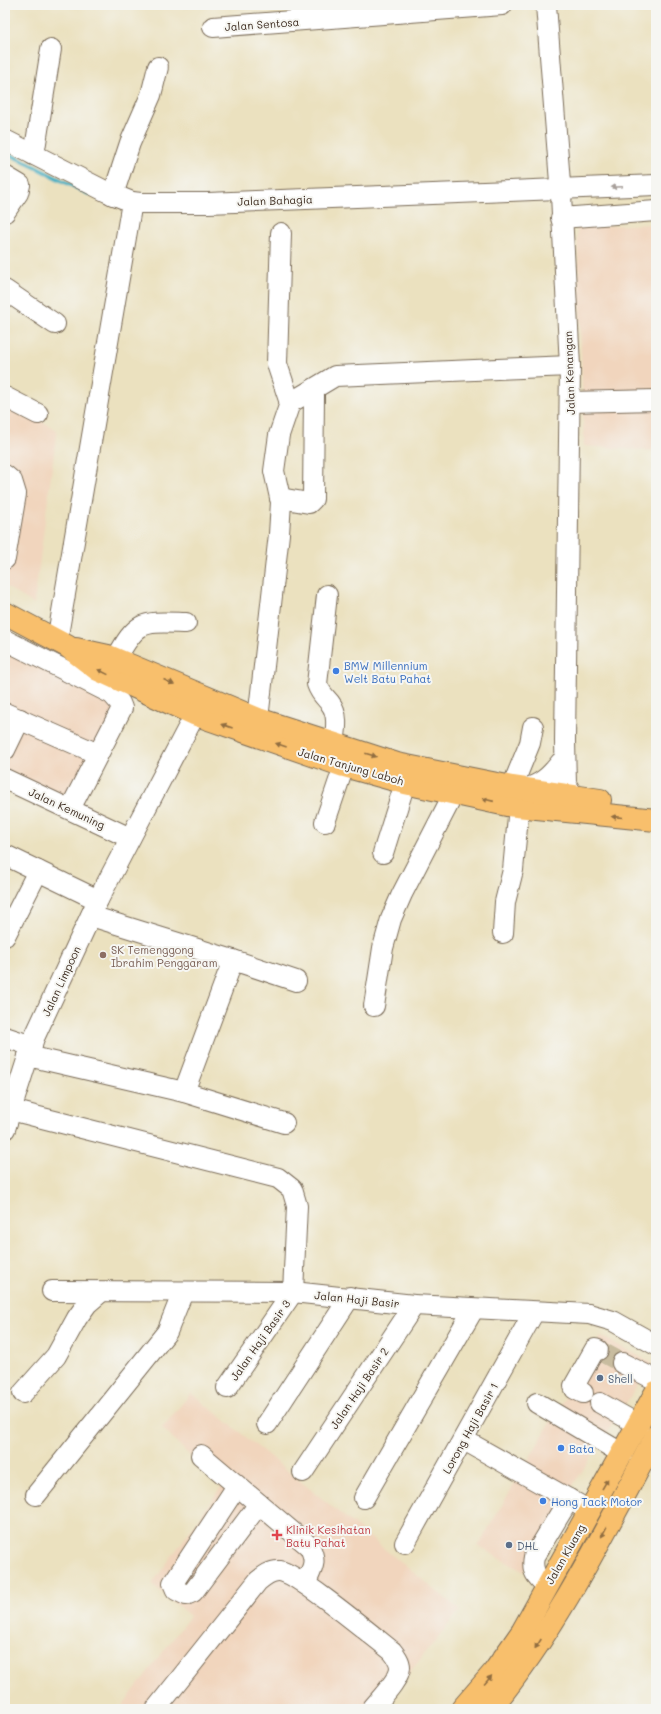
<svg xmlns="http://www.w3.org/2000/svg" width="661" height="1714" viewBox="0 0 661 1714" font-family="Mali,sans-serif">
<style>
.built{fill:#f1d5bd}
.lines{fill:none;stroke-linecap:round;stroke-linejoin:round}
.stream{stroke:#46b0c4;stroke-width:4}
.minor-tunnel{stroke:#c8bc9f;stroke-width:20;stroke-dasharray:20 10;stroke-linecap:butt}
.minor-casing{stroke:#796a56;stroke-width:22}
.highway-casing{stroke:#796a56;stroke-width:24}
.minor{stroke:#fff;stroke-width:20}
.highway{stroke:#f8bf6c;stroke-width:22}
.oneway{fill:#a79f9a}
.oneway2{fill:#906d41}
.shop-dot{fill:#3f7fe0;stroke:#f6f6f2;stroke-width:1.5}
.education-dot{fill:#8d6e63;stroke:#f6f6f2;stroke-width:1.5}
.service-dot{fill:#5c6f8a;stroke:#f6f6f2;stroke-width:1.5}
.health-dot{fill:#e0444e;stroke:#f6f6f2;stroke-width:1.5}
.labels{text-anchor:middle;dominant-baseline:central;stroke-width:4;stroke-linejoin:round;paint-order:stroke}
.street-label{font-size:11px;fill:#3b2a1e;stroke:#f6f6f2}
.shop-label{font-size:11px;fill:#366cbe;stroke:#f6f6f2;text-anchor:start}
.education-label{font-size:11px;fill:#785e54;stroke:#f6f6f2;text-anchor:start}
.service-label{font-size:11px;fill:#4e5e75;stroke:#f6f6f2;text-anchor:start}
.health-label{font-size:11px;fill:#be3a42;stroke:#f6f6f2;text-anchor:start}
</style>
<rect width="100%" height="100%" fill="#f6f6f2"/>
<filter id="ink" filterUnits="userSpaceOnUse"><feTurbulence type="fractalNoise" baseFrequency=".025" numOctaves="2"/><feDisplacementMap in="SourceGraphic" scale="8" xChannelSelector="R" yChannelSelector="G"/><feConvolveMatrix kernelMatrix="1 2 1 2 8 2 1 2 1" color-interpolation-filters="sRGB"/></filter>
<filter id="wash" filterUnits="userSpaceOnUse"><feTurbulence type="fractalNoise" baseFrequency=".012" numOctaves="4" result="noise"/><feDisplacementMap in="SourceGraphic" scale="16" xChannelSelector="R" yChannelSelector="G"/><feGaussianBlur stdDeviation="0.9" result="paint"/><feColorMatrix in="noise" values="0 0 0 0 0 0 0 0 0 0 0 0 0 0 0 0 0 1.4 0 .05"/><feComposite in="paint" operator="in"/></filter>
<g filter="url(#wash)">
<rect width="100%" height="100%" fill="#ebe1bf"/>
<g class="built">
<polygon points="656,224 656,451 584,446 577,227"/>
<polygon points="5,402 57,430 34,604 5,586"/>
<polygon points="5,637 123,700 71,815 5,784 5,742 16,721 5,717"/>
<polygon points="601,1336 652,1363 568,1493 524,1572 478,1546"/>
<polygon points="191,1393 460,1610 380,1709 120,1709 190,1616 152,1584 221,1487 162,1428"/>
</g>
<g class="lines">
<polyline class="stream" points="5,152 89,194"/>
</g>
</g>
<g filter="url(#ink)">
<g class="lines">
<polyline class="minor-tunnel" points="598,1350 622,1363"/>
<g class="minor-casing">
<g id="minor">
<polyline points="546,5 561,195 570,366 565,741 566,784 574,797"/>
<polyline points="213,27 502,5"/>
<polyline points="5,140 107,192 132,202 141,203 208,203 656,185"/>
<polyline points="34,155 51,49"/>
<polyline points="5,176 20,185 18,193 5,212"/>
<polyline points="113,195 130,143 151,95 158,67"/>
<polyline points="561,218 656,211"/>
<polyline points="281,233 277,364 290,403"/>
<polyline points="5,290 55,324"/>
<polyline points="5,397 38,414"/>
<polyline points="570,402 656,400"/>
<polyline points="5,475 12,481 16,494 5,559"/>
<polyline points="280,498 309,503 313,499 314,395"/>
<path d="M327 595 317 684C320 693 324 696 330 703 339 714 336 730 334 744"/>
<polyline points="5,640 112,694 120,703 122,708 70,809"/>
<polyline points="57,641 132,202"/>
<path d="M116 659C138 619 142 622 186 623"/>
<polyline points="5,713 98,754"/>
<polyline points="258,719 279,534 281,502 274,471 279,435 290,403 335,376 570,366"/>
<polyline points="5,750 20,719"/>
<polyline points="5,779 130,838"/>
<polyline points="512,787 530,743 533,727"/>
<path d="M524 789C541 785 550 776 561 762"/>
<polyline points="325,822 344,766"/>
<polyline points="383,853 405,783"/>
<polyline points="5,855 98,900"/>
<polyline points="91,916 233,960 184,1092"/>
<polyline points="503,933 505,902 513,870 519,806"/>
<polyline points="5,936 38,871"/>
<polyline points="233,960 296,981"/>
<polyline points="374,1006 383,948 391,919 402,894 454,793"/>
<polyline points="5,1037 32,1046"/>
<polyline points="28,1056 184,1092 284,1123"/>
<polyline points="11,1110 278,1178 292,1189 297,1206 293,1292 227,1388"/>
<polyline points="5,1129 34,1038 98,900 202,701"/>
<polyline points="52,1291 293,1292 414,1305 589,1314 613,1321 656,1345"/>
<polyline points="622,1363 656,1380"/>
<polyline points="23,1393 56,1356 77,1318 87,1304 101,1292"/>
<polyline points="583,1393 575,1389 574,1386 595,1349 598,1350"/>
<polyline points="537,1403 623,1454"/>
<polyline points="600,1403 639,1425"/>
<polyline points="267,1424 350,1297"/>
<polyline points="464,1440 590,1511"/>
<path d="M201 1455 309 1546C318 1562 312 1569 305 1584"/>
<polyline points="303,1472 414,1305"/>
<polyline points="237,1486 173,1583 176,1590 186,1595 193,1592 259,1504"/>
<polyline points="36,1495 167,1332 183,1292"/>
<polyline points="364,1498 473,1310"/>
<polyline points="405,1543 534,1312"/>
<path d="M547 1586C537 1577 531 1572 534 1557L569 1499"/>
<path d="M156 1709 258 1581C264 1576 271 1570 280 1571 297 1573 373 1636 392 1651 396 1656 400 1661 400 1667 400 1679 380 1699 372 1709"/>
</g>
</g>
<g class="highway-casing">
<g id="highway">
<polyline points="5,613 67,646 98,670 194,714 344,766 405,783 507,805 656,820"/>
<polyline points="76,649 108,656 258,719 397,764 512,787 600,800"/>
<polyline points="462,1709 494,1672 522,1632 656,1392"/>
<path d="M490 1709C558 1627 606 1529 656 1436"/>
</g>
</g>
<use href="#minor" class="minor"/>
<use href="#highway" class="highway"/>
</g>
<defs><path id="oneway-solid" d="M-6-.8H1V-3.2L6.5 0L1 3.2V.8H-6Z"/></defs>
<use class="oneway" href="#oneway-solid" transform="translate(617 187) rotate(178)"/>
<g class="oneway2">
<use href="#oneway-solid" transform="translate(103 672) rotate(-154)"/>
<use href="#oneway-solid" transform="translate(169 682) rotate(24)"/>
<use href="#oneway-solid" transform="translate(227 726) rotate(-160)"/>
<use href="#oneway-solid" transform="translate(281 745) rotate(-161)"/>
<use href="#oneway-solid" transform="translate(371 755) rotate(17)"/>
<use href="#oneway-solid" transform="translate(488 800) rotate(-167)"/>
<use href="#oneway-solid" transform="translate(617 817) rotate(-175)"/>
<use href="#oneway-solid" transform="translate(605 1484) rotate(-60)"/>
<use href="#oneway-solid" transform="translate(604 1532) rotate(118)"/>
<use href="#oneway-solid" transform="translate(538 1644) rotate(123)"/>
<use href="#oneway-solid" transform="translate(488 1680) rotate(-49)"/>
</g>
</g>
<g class="shop-dot">
<circle cx="336" cy="671" r="4"/>
<circle cx="561" cy="1448" r="4"/>
<circle cx="543" cy="1501" r="4"/>
</g>
<circle class="education-dot" cx="103" cy="955" r="4"/>
<g class="service-dot">
<circle cx="600" cy="1378" r="4"/>
<circle cx="509" cy="1545" r="4"/>
</g>
<path class="health-dot" d="M275 1529h4v4h4v4h-4v4h-4v-4h-4v-4h4z"/>
<g class="labels">
<g class="street-label">
<text transform="translate(262 24) rotate(-4)">Jalan Sentosa</text>
<text transform="translate(275 200) rotate(-2)">Jalan Bahagia</text>
<text transform="translate(569 373) rotate(-92)">Jalan Kenangan</text>
<text transform="translate(351 766) rotate(16)">Jalan Tanjung Laboh</text>
<text transform="translate(67 808) rotate(25)">Jalan Kemuning</text>
<text transform="translate(61 981) rotate(-65)">Jalan Limpoon</text>
<text transform="translate(357 1299) rotate(6)">Jalan Haji Basir</text>
<text transform="translate(260 1340) rotate(-55)">Jalan Haji Basir 3</text>
<text transform="translate(359 1388) rotate(-56)">Jalan Haji Basir 2</text>
<text transform="translate(470 1428) rotate(-61)">Lorong Haji Basir 1</text>
<text transform="translate(565 1554) rotate(-60)">Jalan Kluang</text>
</g>
<g class="shop-label">
<text x="344" y="665">BMW Millennium<tspan x="344" dy="13">Welt Batu Pahat</tspan></text>
<text x="569" y="1448">Bata</text>
<text x="551" y="1501">Hong Tack Motor</text>
</g>
<g class="education-label">
<text x="111" y="949">SK Temenggong<tspan x="111" dy="13">Ibrahim Penggaram</tspan></text>
</g>
<g class="service-label">
<text x="608" y="1378">Shell</text>
<text x="517" y="1545">DHL</text>
</g>
<g class="health-label">
<text x="286" y="1529">Klinik Kesihatan<tspan x="286" dy="13">Batu Pahat</tspan></text>
</g>
</g>
<rect width="661" height="1714" fill="none" stroke="#f6f6f2" stroke-width="20"/>
</svg>
